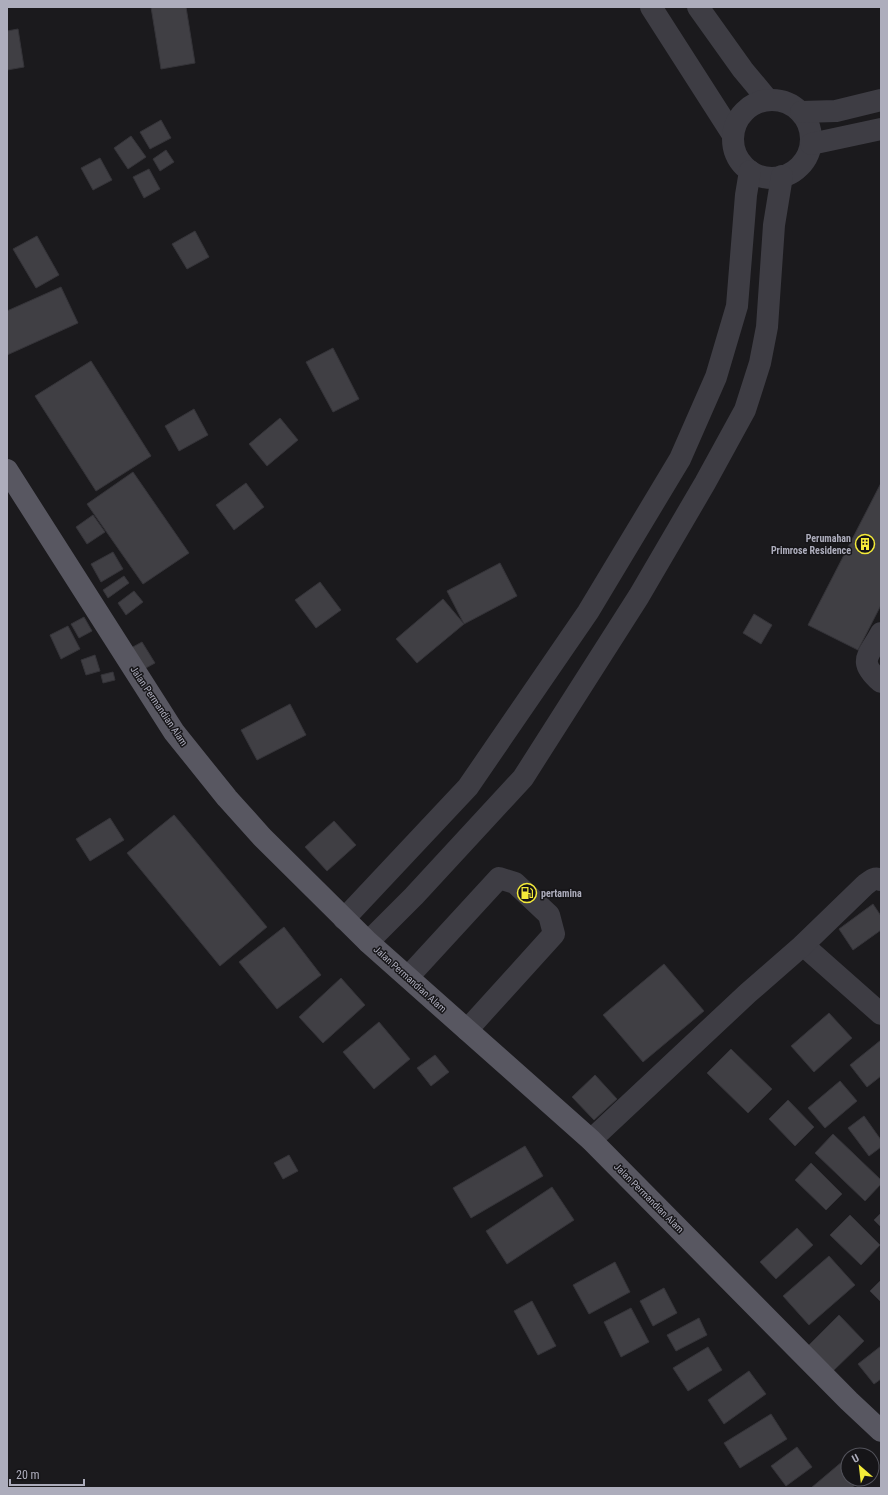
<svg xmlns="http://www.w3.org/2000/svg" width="888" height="1495" viewBox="0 0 888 1495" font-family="'Roboto Condensed',sans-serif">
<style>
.building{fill:#403f44;stroke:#353439}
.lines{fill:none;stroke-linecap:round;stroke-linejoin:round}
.minor{stroke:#3e3d44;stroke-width:22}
.major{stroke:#585761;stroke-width:22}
.labels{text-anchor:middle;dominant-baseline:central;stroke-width:3;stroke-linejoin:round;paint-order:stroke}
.poi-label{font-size:10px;font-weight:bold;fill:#adadbc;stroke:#161518;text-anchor:end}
.street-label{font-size:10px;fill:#adadbc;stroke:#161518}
</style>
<rect width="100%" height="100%" fill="#1b1a1d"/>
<g class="building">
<polygon points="151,7 186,7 195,63 161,69"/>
<polygon points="18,29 24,67 7,70 7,31"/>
<polygon points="161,120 171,138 150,149 140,132"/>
<polygon points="131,136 146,157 128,169 114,148"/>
<polygon points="166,150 174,162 160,171 153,159"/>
<polygon points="100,158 112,180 93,190 81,168"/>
<polygon points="149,169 160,189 144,198 133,177"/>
<polygon points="195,231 209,257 187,269 172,244"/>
<polygon points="37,236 59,275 36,288 13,249"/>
<polygon points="61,287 78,323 7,355 7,311"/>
<polygon points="333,348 359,399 333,412 306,362"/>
<polygon points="91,361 151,456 96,491 35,396"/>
<polygon points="194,409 208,435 179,451 165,426"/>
<polygon points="280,418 298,440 267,466 249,444"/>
<polygon points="133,472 189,553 143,584 87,504"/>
<polygon points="246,483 264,507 234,530 216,505"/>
<polygon points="881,483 881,605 858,650 808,625"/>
<polygon points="93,515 105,532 87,544 76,527"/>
<polygon points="113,552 123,569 101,582 91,564"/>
<polygon points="500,563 517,596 464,624 447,591"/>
<polygon points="124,576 129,583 108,598 103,590"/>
<polygon points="320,582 341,610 316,628 295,600"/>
<polygon points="134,591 143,602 126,615 118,603"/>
<polygon points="443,599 464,624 417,663 396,639"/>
<polygon points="754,614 772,625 761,644 743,633"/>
<polygon points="84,617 92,631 79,638 71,624"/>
<polygon points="68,626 80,649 61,659 50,635"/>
<polygon points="142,642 155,663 144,669 131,648"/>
<polygon points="95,655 100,671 86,675 81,660"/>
<polygon points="113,672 115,680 103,683 101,675"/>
<polygon points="290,704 306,735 257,760 241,730"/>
<polygon points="174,815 267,927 220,966 127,853"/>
<polygon points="110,818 124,840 90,861 76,839"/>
<polygon points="334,821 356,845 327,871 305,847"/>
<polygon points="873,904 881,916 881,930 853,950 839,929"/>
<polygon points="284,927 321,975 277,1009 239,962"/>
<polygon points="664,964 704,1011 643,1062 603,1015"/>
<polygon points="341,978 365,1005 323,1043 299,1017"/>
<polygon points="829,1013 852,1038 814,1072 791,1046"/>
<polygon points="379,1022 410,1059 374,1089 343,1052"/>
<polygon points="881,1040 881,1076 867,1087 850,1065"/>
<polygon points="731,1049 772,1089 748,1113 707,1073"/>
<polygon points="435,1055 449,1072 431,1086 417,1068"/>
<polygon points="595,1075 617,1099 594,1120 572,1097"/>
<polygon points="840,1081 857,1101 825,1128 808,1108"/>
<polygon points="788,1100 814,1127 795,1146 769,1119"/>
<polygon points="864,1116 881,1140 881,1147 869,1156 848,1128"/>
<polygon points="833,1134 881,1180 881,1184 865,1201 815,1153"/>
<polygon points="525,1146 543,1176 471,1218 453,1188"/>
<polygon points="289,1155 298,1171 283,1179 274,1163"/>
<polygon points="811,1163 842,1194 826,1210 795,1180"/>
<polygon points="552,1187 574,1220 507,1264 486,1231"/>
<polygon points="881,1213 881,1227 874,1220"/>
<polygon points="850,1215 880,1245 861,1265 830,1235"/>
<polygon points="797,1228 813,1245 776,1279 760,1262"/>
<polygon points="829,1256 855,1285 809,1325 783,1296"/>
<polygon points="615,1262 630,1292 589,1314 573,1285"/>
<polygon points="881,1280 881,1302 870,1291"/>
<polygon points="664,1288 677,1313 653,1326 640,1301"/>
<polygon points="532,1301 556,1346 538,1355 514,1311"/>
<polygon points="631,1308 649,1342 621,1357 604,1322"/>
<polygon points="839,1315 864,1341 832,1372 807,1347"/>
<polygon points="699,1318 707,1335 676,1351 667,1335"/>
<polygon points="881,1346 881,1379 874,1384 858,1364"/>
<polygon points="708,1347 722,1370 688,1391 673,1368"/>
<polygon points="749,1371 766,1394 724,1424 708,1400"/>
<polygon points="771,1414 787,1439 740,1468 724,1443"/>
<polygon points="797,1447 812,1467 786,1486 771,1466"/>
<polygon points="843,1461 848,1467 848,1479 858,1479 860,1481 852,1488 811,1488"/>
</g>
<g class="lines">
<g class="minor">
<polyline points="651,7 733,135"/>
<polyline points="698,7 743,70 768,100"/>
<circle cx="772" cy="139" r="39"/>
<polyline points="801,112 836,111 881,100"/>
<polyline points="811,144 881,129"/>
<path d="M881 633C868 657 857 661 881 682"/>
<polyline points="344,919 468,787 588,612 680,459 716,377 737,306 746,195 750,171"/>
<polyline points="368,942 414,896 523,778 639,596 705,483 745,410 760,363 767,327 774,225 782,176"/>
<polyline points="803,945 881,1014"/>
<polyline points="408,977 499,878 515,883 549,915 554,934 467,1030"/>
<path d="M591 1140 748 993 803 945 865 885C870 881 875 876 881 880"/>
</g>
<polyline class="major" points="7,470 174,732 227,798 262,837 368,942 591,1140 849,1401 881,1431"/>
</g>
<defs>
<g id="building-ring" transform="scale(1)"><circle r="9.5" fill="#161518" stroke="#f5ec39" stroke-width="1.5"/><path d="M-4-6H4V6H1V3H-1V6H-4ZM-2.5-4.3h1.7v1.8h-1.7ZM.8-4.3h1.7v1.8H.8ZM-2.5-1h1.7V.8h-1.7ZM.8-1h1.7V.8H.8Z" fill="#f5ec39"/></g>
<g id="fuel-ring" transform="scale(1)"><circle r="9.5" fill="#161518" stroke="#f5ec39" stroke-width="1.5"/><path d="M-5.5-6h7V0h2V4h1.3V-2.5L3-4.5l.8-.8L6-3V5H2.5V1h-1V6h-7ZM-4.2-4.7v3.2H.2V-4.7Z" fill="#f5ec39"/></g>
</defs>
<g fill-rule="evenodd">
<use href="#building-ring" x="865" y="544"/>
<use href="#fuel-ring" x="527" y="893"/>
</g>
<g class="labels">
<g class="poi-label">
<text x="851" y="538">Perumahan<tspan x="851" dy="12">Primrose Residence</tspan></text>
<text x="541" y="893" text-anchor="start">pertamina</text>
</g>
<g class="street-label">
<text transform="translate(159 706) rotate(56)">Jalan Permandian Alam</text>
<text transform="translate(410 979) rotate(42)">Jalan Permandian Alam</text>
<text transform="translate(649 1198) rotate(45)">Jalan Permandian Alam</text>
</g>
</g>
<rect width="888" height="1495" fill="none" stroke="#adadbc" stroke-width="16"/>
<g transform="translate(860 1467) rotate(332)"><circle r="19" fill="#161518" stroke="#52525a"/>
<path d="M0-3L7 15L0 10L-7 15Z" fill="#f5ec39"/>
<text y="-6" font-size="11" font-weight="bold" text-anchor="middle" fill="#adadbc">U</text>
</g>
<path d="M10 1479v6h74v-6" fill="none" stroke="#adadbc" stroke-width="2"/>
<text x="16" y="1479" font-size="12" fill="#adadbc" stroke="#161518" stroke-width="3" paint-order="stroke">20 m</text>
</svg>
